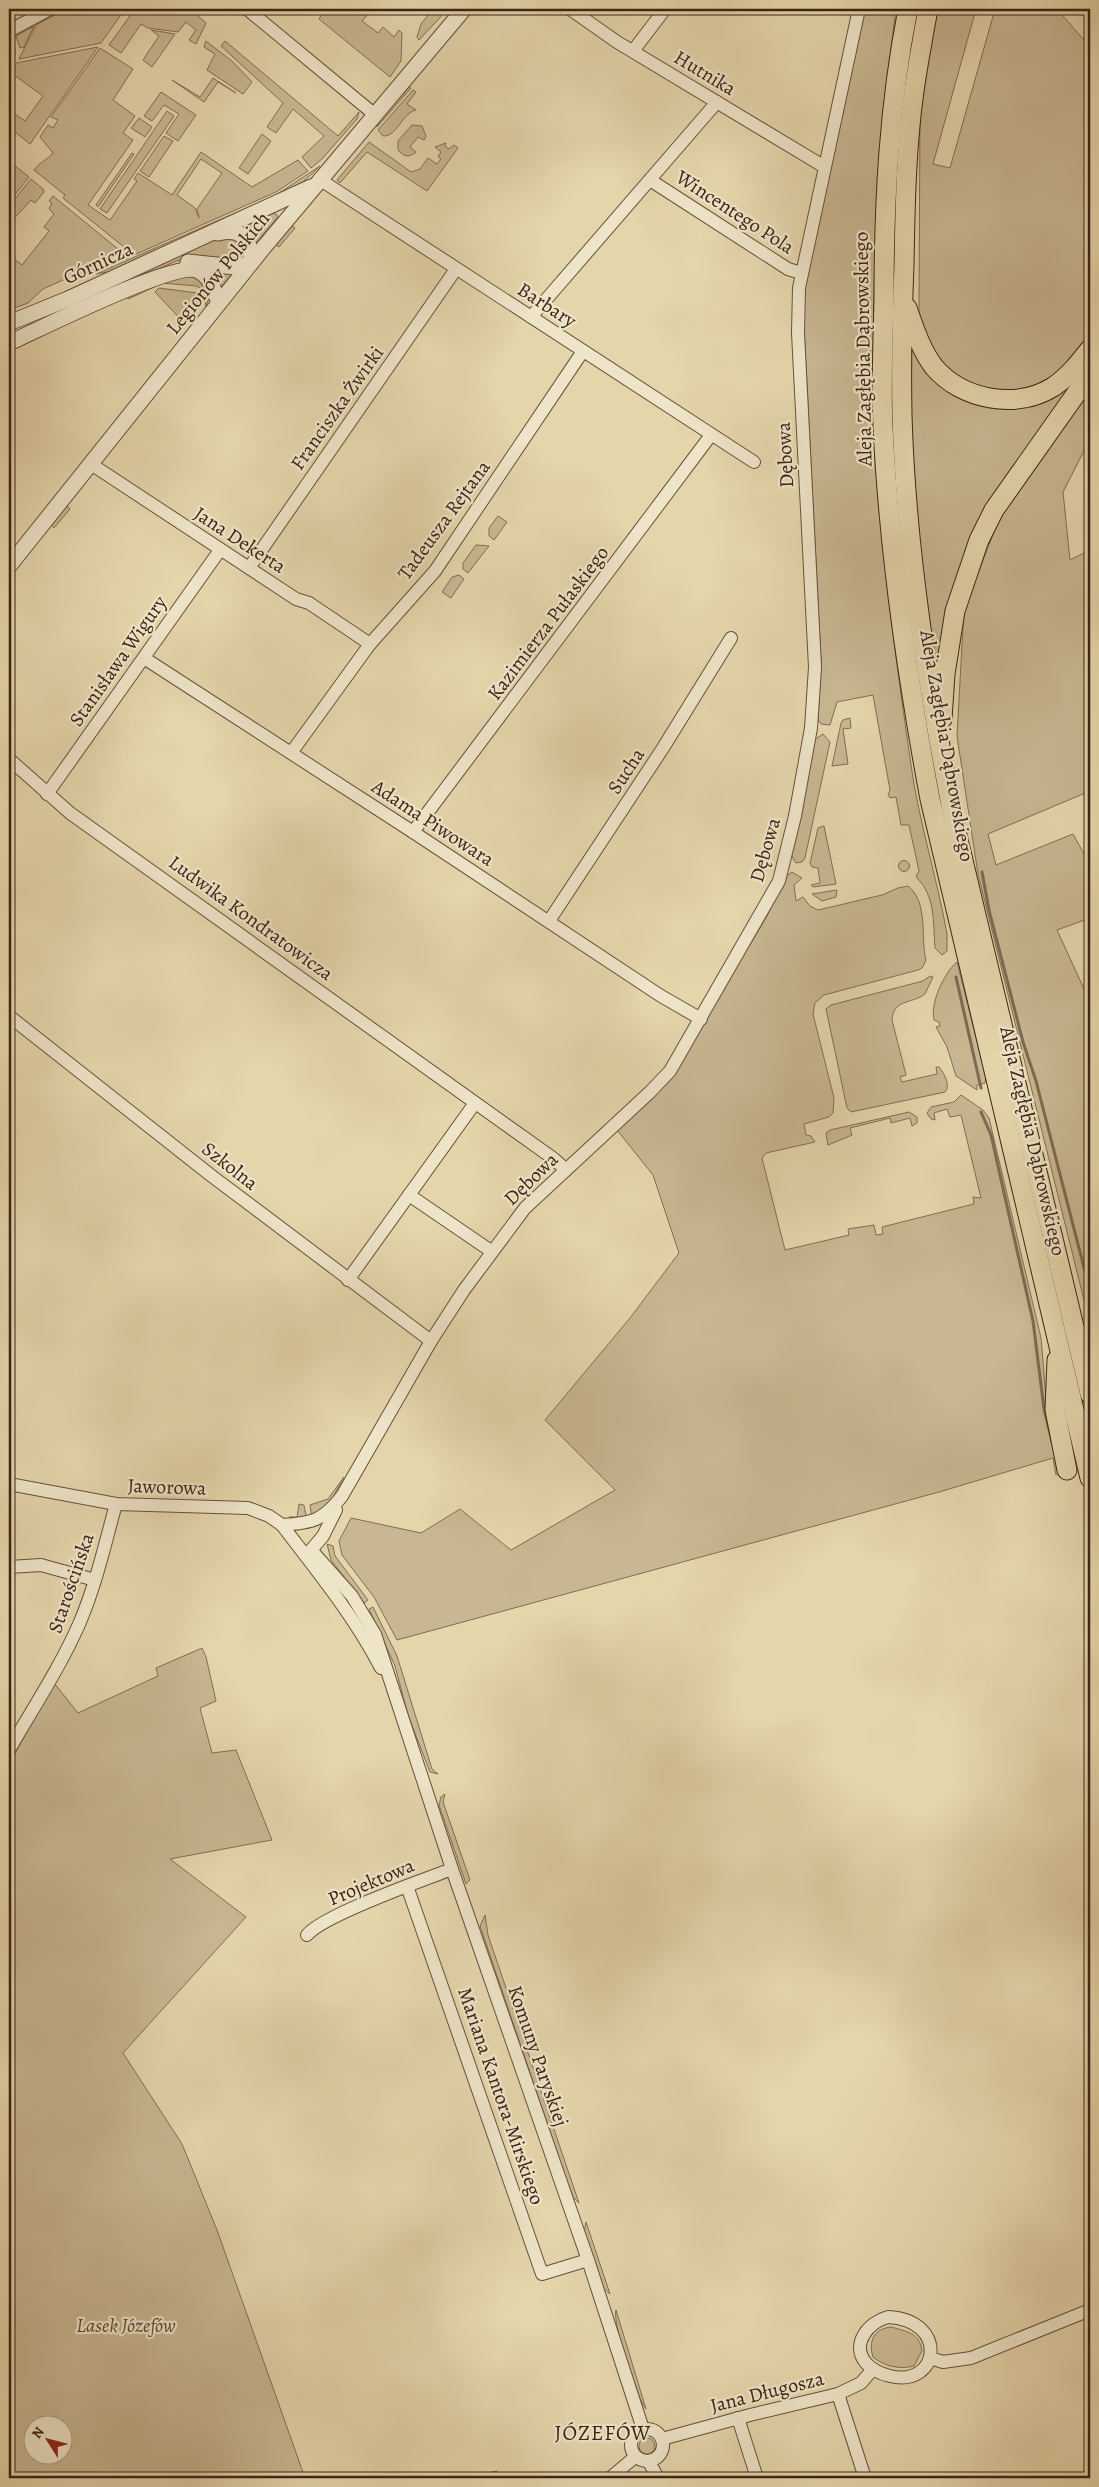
<svg xmlns="http://www.w3.org/2000/svg" width="1099" height="2487" viewBox="0 0 1099 2487" font-family="Alegreya,serif">
<style>
.green{fill:#c8b792;stroke:#826d54;fill-rule:evenodd}
.lines{fill:none;stroke-linecap:round;stroke-linejoin:round}
.stream{stroke:#7f6951;stroke-width:3}
.minor-casing{stroke:#66503b;stroke-width:14}
.tertiary-casing{stroke:#66503b;stroke-width:17}
.primary-casing{stroke:#3c2316;stroke-width:21}
.minor{stroke:#eee4c8;stroke-width:12}
.tertiary{stroke:#eee4c8;stroke-width:15}
.primary{stroke:#e5d5ab;stroke-width:19}
.labels{text-anchor:middle;dominant-baseline:central;stroke-width:4.5;stroke-linejoin:round;paint-order:stroke}
.street-label{font-size:20px;fill:#3c2316;stroke:#eee4c8}
.park-label{font-size:20px;font-style:italic;fill:#5f4835;stroke:#eee4c8}
.neighbourhood-label{font-size:21px;letter-spacing:1px;fill:#3c2316;stroke:#eee4c8}
</style>
<rect width="100%" height="100%" fill="#e5d5ab"/>
<filter id="stains"><feTurbulence type="fractalNoise" baseFrequency=".004" numOctaves="4"/><feColorMatrix values="0 0 0 0 .2 0 0 0 0 .09 0 0 0 0 .02 0 0 0 .5 -.17"/></filter>
<radialGradient id="worn" r=".72"><stop offset=".6" stop-color="#630" stop-opacity="0"/><stop offset="1" stop-color="#630" stop-opacity=".3"/></radialGradient>
<g class="green">
<polygon points="66,9 125,9 101,43 19,59 36,25"/>
<polygon points="135,9 190,9 206,23 196,44 189,40 196,30 186,22 178,32 148,28 141,24 121,53 109,45"/>
<polygon points="325,9 373,9 362,21 378,33 383,27 394,37 399,30 402,33 401,61 390,77 319,19"/>
<polygon points="433,9 448,9 419,40 417,37 421,24"/>
<path d="M864 9H896C879 141 871 273 874 406 877 526 894 646 911 765 919 822 937 878 947 934V951L942 955 935 948C933 923 936 896 916 877L919 871 909 825H901L896 797 890 798 888 795 890 790 873 695 837 702 830 725 821 724 818 720 821 661 804 326 805 277Z"/>
<polygon points="937,9 976,9 933,164 950,168 995,9 1057,9 1090,47 1090,336 1068,365 1050,379 1031,388 997,392 972,385 946,368 930,348 919,315 920,108"/>
<polygon points="34,26 24,47 20,48 16,36"/>
<polygon points="151,30 175,34 152,67 143,60 159,36"/>
<polygon points="14,37 15,54 9,66 9,40"/>
<polygon points="206,41 233,62 252,82 243,94 207,70 215,54 204,47"/>
<polygon points="225,41 338,136 359,112 357,119 322,159 311,168 302,157 324,136 293,109 276,133 267,127 283,103 221,46"/>
<polygon points="98,47 30,144 9,127 9,110 25,121 43,96 10,72 16,63"/>
<path d="M100 48 133 69 113 100 135 116 123 133 133 140 88 205 110 220 137 181 134 179 138 173 172 195 201 152 252 187 298 160 308 171 276 192 134 255 63 198 65 195 34 170C40 162 47 160 53 153L40 137 48 125 53 128 58 120 51 117ZM201 159 222 173 197 209 199 218 195 208 177 195Z"/>
<polygon points="213,78 236,93 218,82 204,102 172,80 200,97"/>
<polygon points="407,86 411,88 377,127 377,124"/>
<path d="M413 90 416 92 407 104 416 110C402 113 397 137 383 136L378 130Z"/>
<polygon points="161,92 196,115 178,141 166,133 179,114 164,105 152,121 144,116"/>
<polygon points="167,111 174,116 107,213 100,209"/>
<polygon points="139,118 152,127 145,137 131,128"/>
<path d="M412 125 422 126 426 136 424 140 418 137 410 147 416 152C409 158 404 157 398 150V141Z"/>
<polygon points="262,134 271,141 248,174 239,168"/>
<polygon points="164,136 173,141 149,177 140,171"/>
<polygon points="369,142 411,172 420,169 428,158 437,164 441,159 438,157 441,152 435,147 446,143 445,146 449,149 454,145 458,148 427,191 367,152 340,183 337,180"/>
<polygon points="132,153 134,154 98,207 96,205"/>
<polygon points="9,161 29,177 9,202"/>
<polygon points="320,166 301,184 273,200 117,270 96,274 276,195"/>
<polygon points="31,179 43,189 44,192 35,203 31,200 9,224 9,206"/>
<polygon points="53,196 129,258 83,275 81,272 43,289 28,303 9,310 9,263 13,258 22,265 49,231 44,227 54,214 49,209 52,203 49,201"/>
<polygon points="273,213 277,215 278,217 256,243 245,230 245,226"/>
<polygon points="291,225 295,228 279,247 276,245"/>
<polygon points="222,236 236,237 246,255 240,262 185,259 176,261 45,321 43,317"/>
<polygon points="209,270 232,274 220,288"/>
<polygon points="196,273 210,294 206,307 204,290 196,286 163,283 128,299 127,296 176,274"/>
<polygon points="159,288 198,293 200,307 186,325 155,292"/>
<polygon points="909,336 920,360 994,405 1090,359 1090,367 992,508 939,686 919,575 908,401"/>
<polygon points="1090,388 1090,439 1063,492 1070,560 1090,550 1090,791 988,834 996,865 1073,834 1090,865 1090,918 1057,930 1090,1002 1090,1324 978,874 957,736 964,609 1001,514"/>
<polygon points="67,506 70,509 54,528 51,525"/>
<polygon points="498,516 507,522 494,540 489,536 489,528"/>
<polygon points="476,545 489,546 468,573 463,569 463,563"/>
<polygon points="459,575 464,579 451,598 442,592 452,577"/>
<polygon points="850,718 851,728 843,729 848,764 832,766 841,723 843,720"/>
<polygon points="823,734 830,742 805,858 802,862 796,863 791,855 814,740"/>
<polygon points="824,826 836,884 813,887 811,885 820,883 818,868 812,867 810,863 818,828"/>
<circle cx="904" cy="866" r="5.5"/>
<path d="M792 872 802 878 794 885 796 901 803 897 810 906 818 910 882 895 898 888 908 886C929 903 920 937 926 960L922 968 918 970 824 995 815 1003 813 1014 834 1098 833 1113 829 1117 804 1124 806 1135 811 1136 815 1142 766 1153 762 1158 785 1250 849 1235 848 1229 874 1225 876 1235 883 1234 882 1227 974 1204 973 1197 981 1198 961 1115 950 1117 947 1109 934 1113 935 1120 931 1119 927 1113 931 1107 954 1102 961 1095 983 1110 989 1118 1041 1338 1047 1409 1059 1473 1056 1475 1053 1458 939 1492 397 1640 374 1597 342 1555 339 1541 351 1518 421 1533 460 1509 511 1550 615 1490 545 1420 630 1318 679 1253 653 1175 617 1130 719 997 767 916 786 876Z"/>
<polygon points="837,890 836,897 822,901 812,894"/>
<path d="M957 962 986 1077 985 1083 977 1085V1090L956 1076 947 1047 936 1027 940 1026 939 1022 934 1020C930 1003 944 973 957 962Z"/>
<path d="M930 976 933 977 925 994C912 1004 893 999 892 1020L906 1075 900 1077 902 1082 937 1074 936 1067H939C944 1073 951 1086 945 1092L851 1112 847 1108 826 1009 831 1005 923 981Z"/>
<polygon points="909,1112 917,1117 917,1123 912,1126 910,1118 891,1123 890,1118 850,1128 852,1135 828,1145 826,1133 830,1130"/>
<polygon points="344,1477 327,1508 312,1519 310,1505 328,1499"/>
<polygon points="299,1504 304,1505 307,1520 298,1520 289,1517 297,1517"/>
<polygon points="327,1544 333,1546 335,1556 368,1600 364,1603 331,1560"/>
<polygon points="373,1607 397,1656 432,1769 438,1774 430,1772 408,1715 395,1666 369,1609"/>
<path d="M202 1648 206 1657 216 1701 200 1708 212 1753 236 1750 272 1840 170 1859 246 1917 123 2053 182 2144 217 2230 305 2478H9V1764L54 1683 78 1713 158 1676 156 1668ZM32 2424H62V2454H32Z"/>
<polygon points="445,1794 443,1802 470,1880 466,1884 439,1805 441,1797"/>
<polygon points="485,1915 488,1935 579,2203 572,2196 480,1926"/>
<polygon points="586,2222 610,2294 603,2288 584,2233"/>
<path d="M616 2310 646 2409C637 2400 612 2323 616 2310Z"/>
<path d="M891 2327C906 2331 920 2333 922 2351L914 2366C899 2370 884 2366 873 2357 868 2341 874 2329 891 2327Z"/>
<circle cx="647" cy="2446" r="8"/>
<polygon points="497,2471 496,2478 463,2478"/>
</g>
<g class="lines">
<g class="stream">
<polyline points="982,872 989,910 1023,1042 1036,1081 1090,1291"/>
<polyline points="956,977 981,1088"/>
<polyline points="981,1112 991,1135 1033,1321 1044,1409 1052,1442"/>
</g>
<g class="minor-casing">
<g id="minor">
<polyline points="247,9 374,114"/>
<polyline points="570,9 617,42 823,166"/>
<polyline points="9,31 50,9"/>
<polyline points="633,51 665,9"/>
<polyline points="319,179 754,462"/>
<polyline points="650,180 788,269 801,273"/>
<polyline points="531,317 717,102"/>
<polyline points="91,464 296,599 309,603 370,644"/>
<polyline points="249,568 456,269"/>
<polyline points="144,658 413,832 661,996 701,1019"/>
<polyline points="291,753 370,644 435,571 583,351"/>
<polyline points="9,759 70,813 554,1159 566,1170"/>
<polyline points="47,794 220,550"/>
<polyline points="413,832 711,435"/>
<polyline points="549,921 663,748 731,638"/>
<polyline points="9,1016 213,1177 431,1341"/>
<polyline points="409,1195 491,1251"/>
<polyline points="348,1280 475,1103"/>
<path d="M9 1484 116 1504 248 1508 269 1516 282 1525C317 1571 354 1616 381 1668"/>
<path d="M282 1525C312 1523 323 1521 342 1496L431 1341 464 1290 525 1208 650 1092 670 1071 779 881 795 816 811 728 815 667 798 333 799 288 859 9"/>
<polyline points="312,1551 352,1596 375,1634 452,1869 588,2260 643,2429"/>
<polyline points="306,1556 323,1536 336,1510"/>
<polyline points="9,1567 41,1565 95,1580"/>
<path d="M9 1750C33 1708 61 1666 80 1622 96 1584 105 1544 116 1504"/>
<polyline points="407,1886 542,2274 588,2260"/>
<path d="M307 1935C323 1915 423 1880 452 1869"/>
<path d="M888 2317C949 2320 940 2388 890 2376 881 2374 872 2370 866 2363 850 2344 869 2322 888 2317Z"/>
<polyline points="930,2358 943,2362 971,2358 1090,2310"/>
<polyline points="838,2394 865,2478"/>
<polyline points="738,2418 757,2478"/>
<circle cx="647" cy="2445" r="16"/>
<polyline points="662,2439 750,2415 838,2394 861,2383 873,2369"/>
<polyline points="649,2462 658,2478"/>
<polyline points="610,2478 635,2457"/>
</g>
</g>
<g class="tertiary-casing">
<g id="tertiary">
<path d="M218 233C242 227 252 240 251 263"/>
<polyline points="188,262 235,267 251,263"/>
<polyline points="9,323 68,299 311,187"/>
<path d="M9 343C38 330 173 262 196 270 210 275 214 290 219 303"/>
<polyline points="9,566 264,247 464,9"/>
</g>
</g>
<g class="primary-casing">
<g id="primary">
<path d="M908 9C889 105 884 201 884 299 883 341 881 384 883 427 889 552 907 676 930 799L1090 1478"/>
<path d="M928 9C923 36 918 63 914 91 906 148 905 207 904 265 902 315 901 365 902 415 906 554 929 694 956 831L1090 1394"/>
<path d="M907 308C914 328 921 350 934 367 962 400 1016 410 1053 387 1068 377 1079 363 1090 349"/>
<polyline points="942,719 945,674 955,611 979,540 994,510 1090,374"/>
<polyline points="1057,1360 1055,1410 1067,1470"/>
</g>
</g>
<use href="#minor" class="minor"/>
<use href="#tertiary" class="tertiary"/>
<use href="#primary" class="primary"/>
</g>
<g class="labels">
<g class="street-label">
<text transform="translate(705 73) rotate(31)">Hutnika</text>
<text transform="translate(735 212) rotate(33)">Wincentego Pola</text>
<text transform="translate(98 263) rotate(-25)">Górnicza</text>
<text transform="translate(218 273) rotate(-51)">Legionów Polskich</text>
<text transform="translate(547 305) rotate(33)">Barbary</text>
<text transform="translate(863 349) rotate(-91)">Aleja Zagłębia Dąbrowskiego</text>
<text transform="translate(337 408) rotate(-55)">Franciszka Żwirki</text>
<text transform="translate(785 455) rotate(-93)">Dębowa</text>
<text transform="translate(444 520) rotate(-54)">Tadeusza Rejtana</text>
<text transform="translate(240 540) rotate(33)">Jana Dekerta</text>
<text transform="translate(548 623) rotate(-53)">Kazimierza Pułaskiego</text>
<text transform="translate(118 661) rotate(-55)">Stanisława Wigury</text>
<text transform="translate(947 746) rotate(80)">Aleja Zagłębia Dąbrowskiego</text>
<text transform="translate(626 771) rotate(-57)">Sucha</text>
<text transform="translate(433 823) rotate(33)">Adama Piwowara</text>
<text transform="translate(765 850) rotate(-74)">Dębowa</text>
<text transform="translate(251 918) rotate(36)">Ludwika Kondratowicza</text>
<text transform="translate(1033 1141) rotate(77)">Aleja Zagłębia Dąbrowskiego</text>
<text transform="translate(230 1166) rotate(38)">Szkolna</text>
<text transform="translate(531 1179) rotate(-44)">Dębowa</text>
<text transform="translate(167 1487) rotate(2)">Jaworowa</text>
<text transform="translate(71 1583) rotate(-71)">Starościńska</text>
<text transform="translate(371 1882) rotate(-23)">Projektowa</text>
<text transform="translate(538 2056) rotate(71)">Komuny Paryskiej</text>
<text transform="translate(501 2096) rotate(71)">Mariana Kantora-Mirskiego</text>
<text transform="translate(767 2392) rotate(-14)">Jana Długosza</text>
</g>
<g class="park-label">
<text x="126" y="2325">Lasek Józefów</text>
</g>
<g class="neighbourhood-label">
<text x="603" y="2433">JÓZEFÓW</text>
</g>
</g>
<rect width="1099" height="2487" fill="none" stroke="#e5d5ab" stroke-width="30"/>
<rect x="10" y="10" width="1079" height="2467" fill="none" stroke="#3c2316" stroke-width="2.5"/>
<rect x="15" y="15" width="1069" height="2457" fill="none" stroke="#3c2316"/>
<g transform="translate(48 2440) rotate(306)"><circle r="24" fill="#eee4c8" stroke="#a79781"/>
<path d="M0-4L9 19L0 12L-9 19Z" fill="#8f2418"/>
<text y="-8" font-size="14" font-weight="bold" text-anchor="middle" fill="#3c2316">N</text>
</g>
<rect width="100%" height="100%" filter="url(#stains)"/>
<rect width="100%" height="100%" fill="url(#worn)"/>
</svg>
